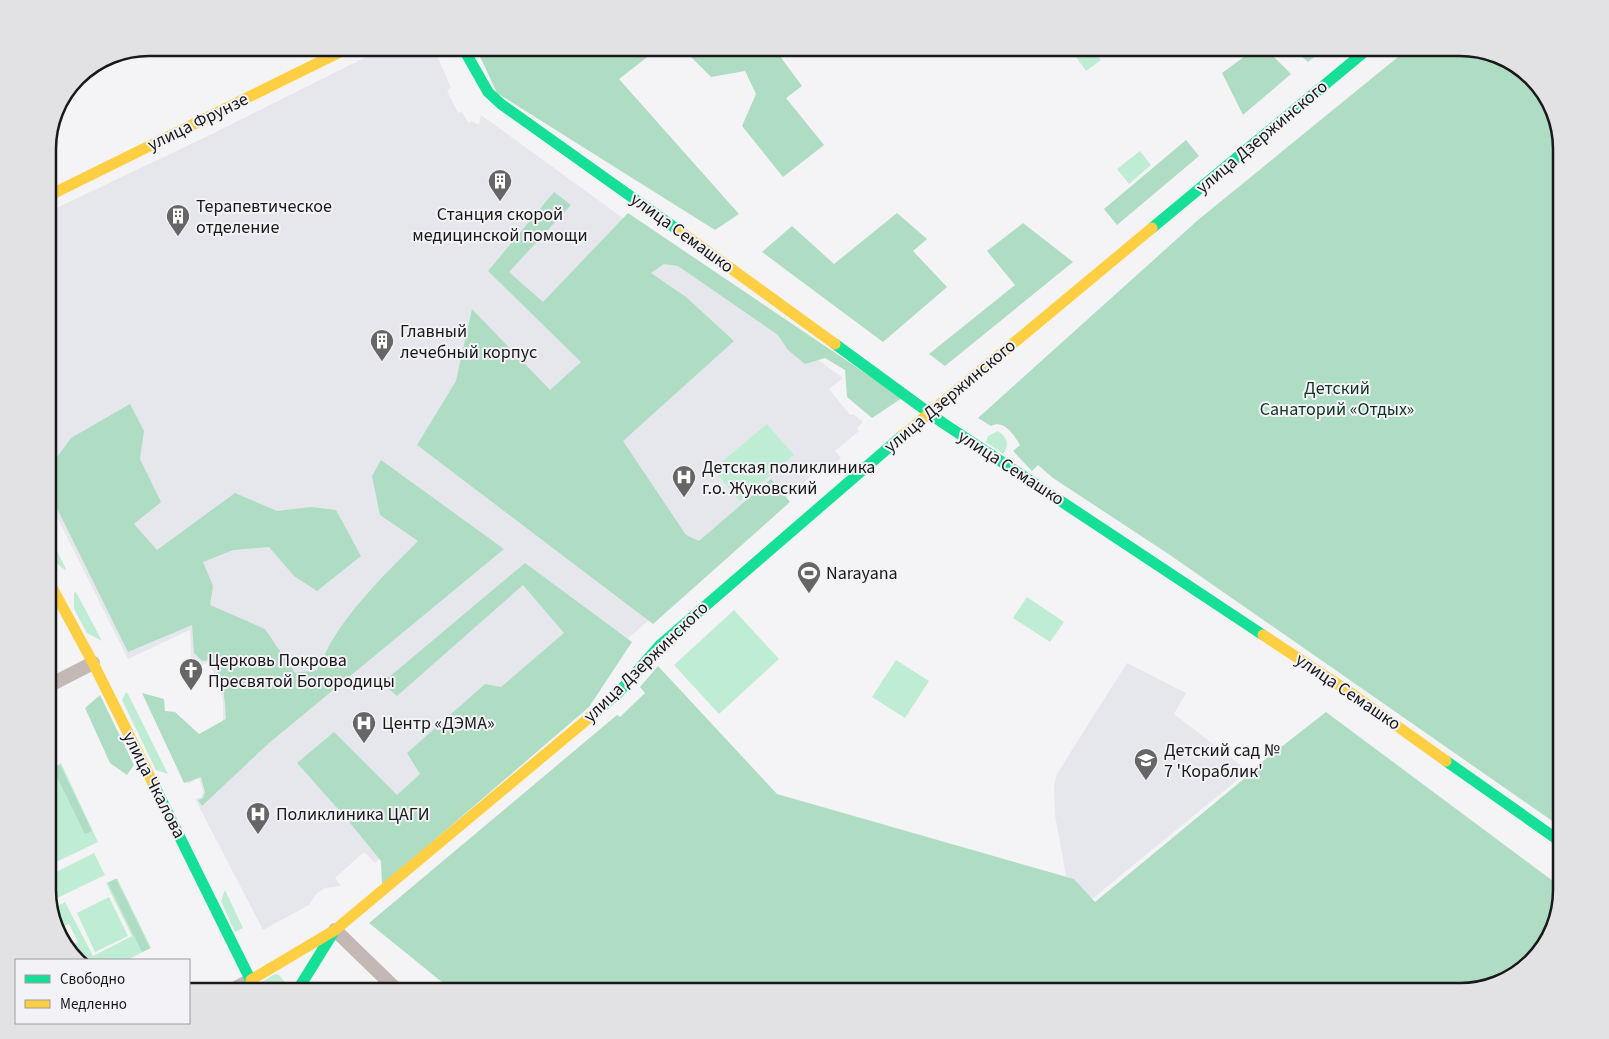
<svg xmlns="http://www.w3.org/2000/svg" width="1609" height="1039" viewBox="0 0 1609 1039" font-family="'Source Sans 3',sans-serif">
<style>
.built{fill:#e5e7ed}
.green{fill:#bfedd3}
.forest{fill:#aeddc3}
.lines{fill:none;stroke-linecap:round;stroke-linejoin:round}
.street{stroke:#c3b8b4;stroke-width:14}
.fast{stroke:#16e098;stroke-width:11}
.slow{stroke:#ffcf43;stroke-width:11}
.labels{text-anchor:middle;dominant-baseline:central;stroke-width:4;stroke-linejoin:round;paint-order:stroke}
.street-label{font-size:18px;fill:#19191a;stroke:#f3f3f7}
.poi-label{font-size:18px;fill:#19191a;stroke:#f3f3f7;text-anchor:start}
.park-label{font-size:18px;fill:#0f3522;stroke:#f3f3f7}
.rim{fill:none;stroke:#19191a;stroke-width:2.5}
</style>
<rect width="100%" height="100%" fill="#f4f4f6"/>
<g class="built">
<polygon points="384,48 434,48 451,88 447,90 449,95 458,113 462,112 469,124 471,121 479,125 481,115 843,378 829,389 850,415 853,414 863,422 857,428 859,431 835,451 841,458 823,473 819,469 375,863 364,852 335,878 341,886 325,888 317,893 309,905 263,930 195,799 201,797 203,792 199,778 188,784 175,754 218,732 223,720 223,701 216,676 208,662 202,665 191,657 190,630 128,659 48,499 48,212 212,134"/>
<polygon points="1127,663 1186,693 1174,714 1248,771 1092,899 1074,879 1066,876 1055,815 1054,787 1057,774"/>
</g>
<g class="green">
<polygon points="1081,48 1091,48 1101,60 1086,71 1073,53"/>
<polygon points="1140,151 1151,165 1129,184 1117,169"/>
<polygon points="767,424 794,455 740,501 713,469"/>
<path d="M998 431C1007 437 1010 445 1003 454L986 442 988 436Z"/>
<polygon points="48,533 66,569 65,570 48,556"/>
<polygon points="76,592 102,641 87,633 74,609 74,593"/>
<polygon points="1027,597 1064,622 1050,642 1013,618"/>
<polygon points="734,610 779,659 719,714 674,665"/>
<polygon points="896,660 929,681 905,718 872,697"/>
<polygon points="126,692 128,694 168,774 156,770 122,700"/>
<polygon points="61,763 98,842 48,866 48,770"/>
<polygon points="94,853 105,875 49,902 48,896 48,876"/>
<polygon points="117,878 151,948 127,960 79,960 67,947 78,942 69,924 57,929 51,909 65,902 93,956 132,936 106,883"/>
<polygon points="225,890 243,928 235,932 221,901"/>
<polygon points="109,897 128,936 95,952 77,913"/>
<polygon points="275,974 279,975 284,981 284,991 260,991 259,984"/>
</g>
<g class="forest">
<polygon points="476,48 659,48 619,79 739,214 715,230 497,93"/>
<polygon points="682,48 774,48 802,86 786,98 824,145 783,177 742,126 756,94 745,71 711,77"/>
<polygon points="1256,48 1265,48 1291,74 1243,115 1222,73"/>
<polygon points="1292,48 1325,48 1308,62"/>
<path d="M1409 48H1460L1516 64 1548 98 1561 149V827L1170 555 1053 478 1038 465 1032 471 1013 451 1020 445C1014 435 1004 419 991 426L978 418 1198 220Z"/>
<polygon points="1186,140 1199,156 1117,225 1104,209"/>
<polygon points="554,192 571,205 509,272 543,302 628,213 902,398 872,418 847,397 845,370 825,358 805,364 788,350 778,335 678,266 664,264 651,273 686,297 734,341 623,441 686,535 699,541 771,479 790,502 653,624 417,445 456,381 472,309 550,390 581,362 488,271"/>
<polygon points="897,213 927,239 913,251 947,287 883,342 762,252 792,226 834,264"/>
<polygon points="1023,223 1073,262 945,366 929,354 1015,285 987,251"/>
<path d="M130 404 144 431 140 459 161 502 134 524 157 550 235 493 277 511 311 507 336 510 361 556 317 591 294 576 269 547 233 550 203 562 213 586 210 605 265 629 295 673 317 670C322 661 326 651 331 642 354 604 387 572 418 541L380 515 372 476 381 460 504 549 269 743 202 806 198 800 203 798 205 792 201 777 184 783 142 693 164 699 165 711 175 712 199 734 226 719C225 695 223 681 211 660L202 661 194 653 192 625 128 652 48 490V469L71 438Z"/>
<polygon points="525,563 632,642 589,707 382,885 381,861 346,818 297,763 334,732 397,795 420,774 407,753 485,684 501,687 564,633 523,585 397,696 382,683"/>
<polygon points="658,666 777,794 1074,879 1095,902 1251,773 1253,769 1326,712 1561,887 1561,890 1545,946 1511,978 1460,991 453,991 369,923 617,715 620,717 645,693 640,687"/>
<polygon points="100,695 134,765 127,775 110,763 85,708"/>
<polygon points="60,765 92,831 85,834 57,777 48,781 48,771"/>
<polygon points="116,879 150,948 142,952 108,883"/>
</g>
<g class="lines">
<g class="street">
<polyline points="48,686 93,663"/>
<polyline points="335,930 398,991"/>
<polyline points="230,991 251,980"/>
</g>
<g class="fast">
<polyline points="463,48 488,92 501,104 678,230"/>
<polyline points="1152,228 1369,48"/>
<polyline points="835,344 943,423 1263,635"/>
<polyline points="590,717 619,692 659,646 902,436"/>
<polyline points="1446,761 1561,842"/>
<polyline points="152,781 256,991"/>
<polyline points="297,991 333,933"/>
</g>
<g class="slow">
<polyline points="48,196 348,48"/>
<polyline points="678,230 835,344"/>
<polyline points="902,436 1152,228"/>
<polyline points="48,580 93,663 152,781"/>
<polyline points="1263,635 1348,691 1446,761"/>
<polyline points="251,980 335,930 590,717"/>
</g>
</g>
<defs>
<g id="building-pin" transform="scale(1.25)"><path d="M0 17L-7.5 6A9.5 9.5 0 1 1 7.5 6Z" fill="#666667" stroke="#f3f3f7"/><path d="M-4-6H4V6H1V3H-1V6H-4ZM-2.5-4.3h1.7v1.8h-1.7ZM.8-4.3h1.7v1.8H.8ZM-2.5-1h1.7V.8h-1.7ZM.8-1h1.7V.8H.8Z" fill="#fff"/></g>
<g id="hospital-pin" transform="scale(1.25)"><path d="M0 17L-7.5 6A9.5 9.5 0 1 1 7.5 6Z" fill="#666667" stroke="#f3f3f7"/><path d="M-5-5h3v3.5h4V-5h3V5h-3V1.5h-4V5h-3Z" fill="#fff"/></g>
<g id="stadium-pin" transform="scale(1.25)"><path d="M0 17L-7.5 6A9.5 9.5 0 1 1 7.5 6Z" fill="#666667" stroke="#f3f3f7"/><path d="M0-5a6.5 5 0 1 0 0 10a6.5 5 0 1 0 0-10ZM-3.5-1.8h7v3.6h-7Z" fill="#fff"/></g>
<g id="church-pin" transform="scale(1.25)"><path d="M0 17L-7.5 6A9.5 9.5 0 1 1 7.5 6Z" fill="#666667" stroke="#f3f3f7"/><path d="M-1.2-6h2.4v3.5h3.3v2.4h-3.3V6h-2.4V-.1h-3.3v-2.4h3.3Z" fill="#fff"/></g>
<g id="school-pin" transform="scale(1.25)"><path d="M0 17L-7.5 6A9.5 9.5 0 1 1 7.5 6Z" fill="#666667" stroke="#f3f3f7"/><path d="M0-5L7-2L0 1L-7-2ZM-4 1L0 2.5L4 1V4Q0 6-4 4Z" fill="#fff"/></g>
</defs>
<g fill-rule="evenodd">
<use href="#building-pin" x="500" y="181"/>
<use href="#building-pin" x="178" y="216"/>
<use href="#building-pin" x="382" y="341"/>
<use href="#hospital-pin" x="684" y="477"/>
<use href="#stadium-pin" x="809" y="573"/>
<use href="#church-pin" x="191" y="670"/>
<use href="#hospital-pin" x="364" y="723"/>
<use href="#school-pin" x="1146" y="760"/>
<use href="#hospital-pin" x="258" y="814"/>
</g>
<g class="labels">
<g class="street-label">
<text transform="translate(198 122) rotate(-26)">улица Фрунзе</text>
<text transform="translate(1262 137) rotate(-40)">улица Дзержинского</text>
<text transform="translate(682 233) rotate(36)">улица Семашко</text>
<text transform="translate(950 396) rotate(-40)">улица Дзержинского</text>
<text transform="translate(1011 468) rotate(33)">улица Семашко</text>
<text transform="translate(646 662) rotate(-44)">улица Дзержинского</text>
<text transform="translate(1348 692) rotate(34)">улица Семашко</text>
<text transform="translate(154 785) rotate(63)">улица Чкалова</text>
</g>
<g class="poi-label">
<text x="196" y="206">Терапевтическое<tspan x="196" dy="21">отделение</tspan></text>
<text x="500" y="214" text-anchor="middle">Станция скорой<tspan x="500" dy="21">медицинской помощи</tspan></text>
<text x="400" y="331">Главный<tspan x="400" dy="21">лечебный корпус</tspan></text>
<text x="702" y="467">Детская поликлиника<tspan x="702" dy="21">г.о. Жуковский</tspan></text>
<text x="826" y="573">Narayana</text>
<text x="208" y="660">Церковь Покрова<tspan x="208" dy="21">Пресвятой Богородицы</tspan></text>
<text x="382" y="723">Центр «ДЭМА»</text>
<text x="1164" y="750">Детский сад №<tspan x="1164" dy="21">7 'Кораблик'</tspan></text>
<text x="276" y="814">Поликлиника ЦАГИ</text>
</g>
<g class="park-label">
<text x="1337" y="388">Детский<tspan x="1337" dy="21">Санаторий «Отдых»</tspan></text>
</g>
</g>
<path d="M0 0H1609V1039H0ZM149 56H1460A93 93 0 0 1 1553 149V890A93 93 0 0 1 1460 983H149A93 93 0 0 1 56 890V149A93 93 0 0 1 149 56Z" fill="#e2e2e5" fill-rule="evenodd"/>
<path class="rim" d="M149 56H1460A93 93 0 0 1 1553 149V890A93 93 0 0 1 1460 983H149A93 93 0 0 1 56 890V149A93 93 0 0 1 149 56Z"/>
<rect x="15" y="959" width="175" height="65" fill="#f3f3f7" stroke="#9c9c9f"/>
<rect x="25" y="975" width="25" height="8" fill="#16e098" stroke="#9c9c9f"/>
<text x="60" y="984" font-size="15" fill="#19191a">Свободно</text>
<rect x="25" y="1000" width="25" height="8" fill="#ffcf43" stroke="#9c9c9f"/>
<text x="60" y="1009" font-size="15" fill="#19191a">Медленно</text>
</svg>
